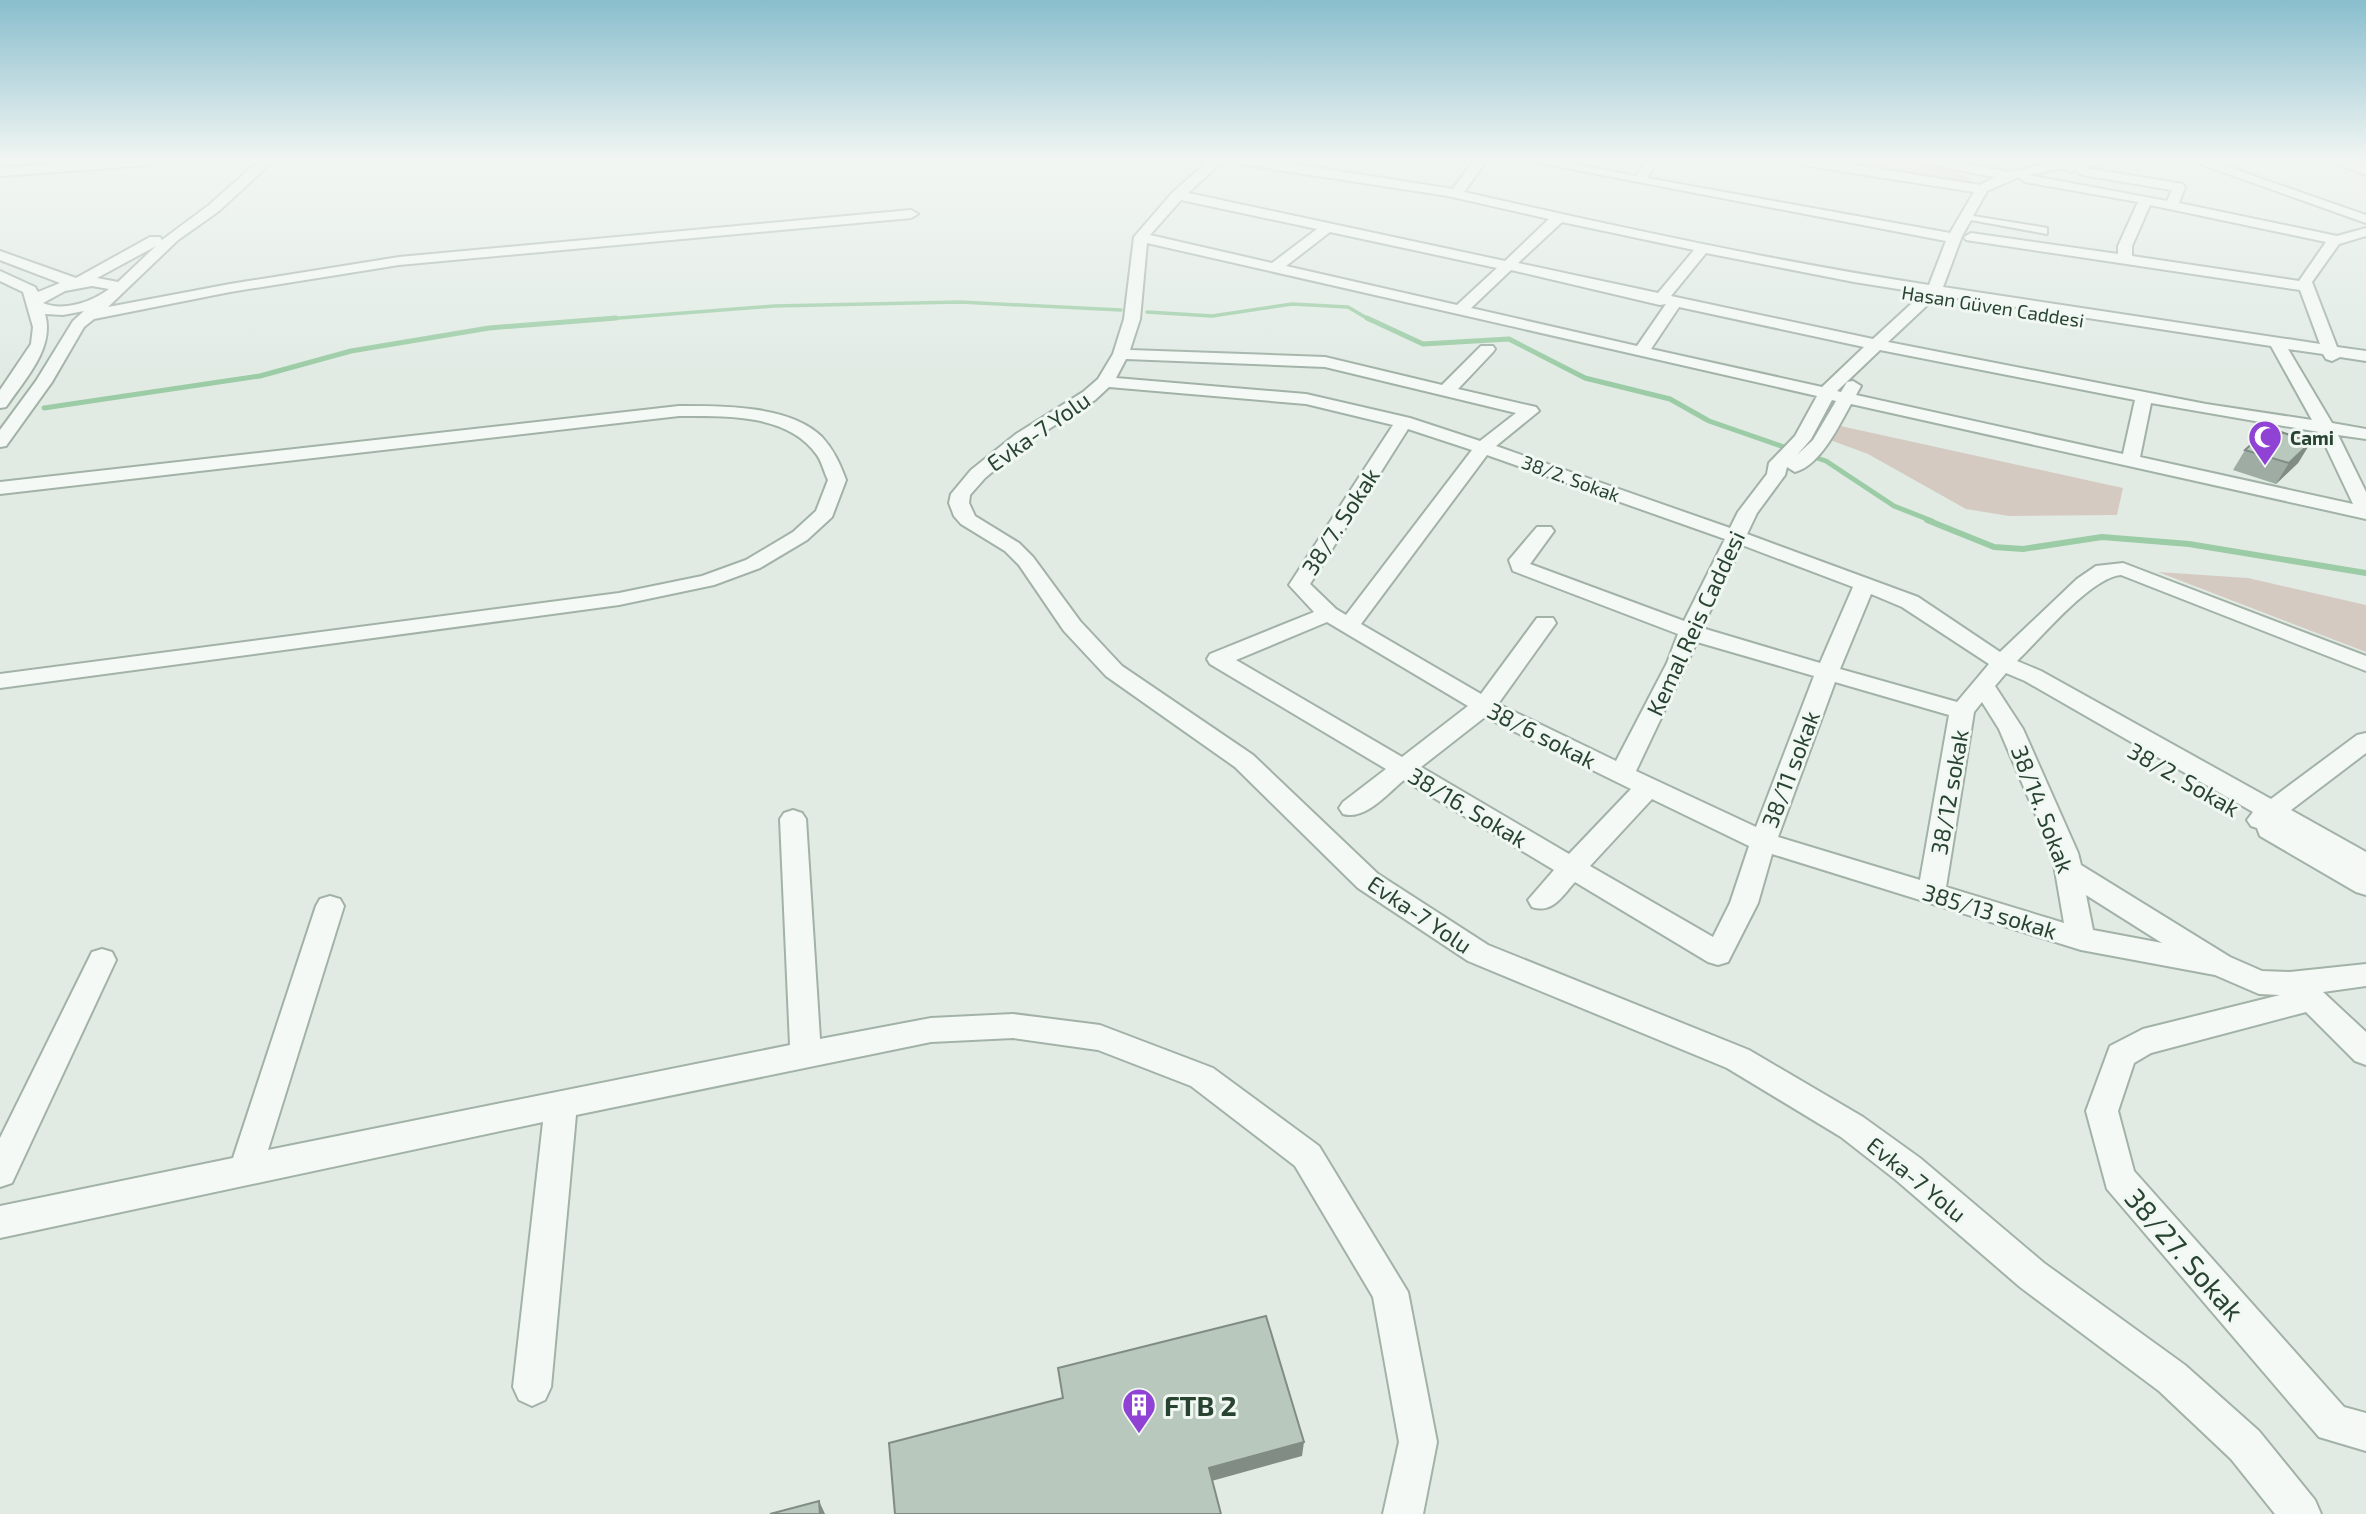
<svg xmlns="http://www.w3.org/2000/svg" width="2366" height="1514" viewBox="0 0 2366 1514" font-family="'Exo 2',sans-serif">
<style>
.green{fill:#d5cac2}
.lines{fill:none;stroke-linecap:round;stroke-linejoin:round}
.stream-far2{stroke:#9bcca5;stroke-width:3.5}
.stream-far1{stroke:#9bcca5;stroke-width:5}
.stream{stroke:#9bcca5;stroke-width:6}
.minor-casing{stroke:#a2b2a7;stroke-width:4}
.minor{fill:#f4f9f6;fill-rule:evenodd}
.wall{fill:#9eaca3}
.shaded-wall{fill:#818c84}
.building{fill:#b8c8bd;stroke:#818c84;stroke-width:2}
.labels{text-anchor:middle;dominant-baseline:central;stroke-width:6;stroke-linejoin:round;paint-order:stroke}
.far-street-label{font-size:19px;fill:#294331;stroke:#f1f8f3}
.far-poi-label{font-size:19px;font-weight:bold;fill:#294331;stroke:#f1f8f3;text-anchor:start}
.street-label{font-size:23px;fill:#294331;stroke:#f1f8f3}
.near-street-label{font-size:28px;fill:#294331;stroke:#f1f8f3}
.near-poi-label{font-size:28px;font-weight:bold;fill:#294331;stroke:#f1f8f3;text-anchor:start}
</style>
<rect width="100%" height="100%" fill="#e1ebe4"/>
<g class="green">
<polygon points="1891,160 1924,160 1972,179 1966,184 1862,166"/>
<polygon points="1836,425 2123,488 2117,515 2009,516 1966,509 1868,454 1830,440"/>
<polygon points="2158,572 2248,578 2366,605 2366,652"/>
</g>
<g class="lines">
<g class="stream-far2">
<polyline points="1147,312 1212,316 1292,304 1348,307 1370,320"/>
<polyline points="593,320 774,306 960,302 1121,310"/>
</g>
<g class="stream-far1">
<polyline points="1367,318 1423,344 1509,339 1585,378 1670,399 1709,421 1790,449"/>
<polyline points="44,408 260,376 351,351 489,328 616,318"/>
<polyline points="1808,455 1826,461 1894,506 1932,521"/>
</g>
<polyline class="stream" points="1927,520 1994,547 2023,549 2102,537 2189,544 2366,573"/>
<g class="minor-casing">
<g id="minor">
<polygon points="108,160 158,161 152,165 0,176 0,168"/>
<path d="M260 160H274L219 211 178 240 108 307 230 284 399 257 911 210 918 214 911 218 399 265 230 292 94 319 84 327 52 382 6 446 0 447V430L36 381 73 321 84 311 63 315 45 314C55 348 25 379 6 407L0 408V390L31 344 33 327 23 292 0 281V271L35 287 38 292 60 283 0 260V251L76 278 150 237H160L162 240 209 205ZM156 246 118 282 97 278ZM92 286 109 289C92 302 63 312 43 303L65 291Z"/>
<path d="M1210 160H1224L1188 193 1505 261 1549 219 1448 196 1239 164 1233 160H1266L1453 189 1474 160H1487L1464 192C1618 227 1773 261 1929 285L1946 241 1524 160H1553L1636 176 1647 160H1659L1647 178 1950 233 1974 192 1796 164 1790 160H1823L1980 185 1995 177 1936 166 1930 162 1947 160 2010 172 2064 160H2112L2086 168 2183 184 2185 187 2179 203 2337 236 2366 228V236L2339 244 2312 282 2337 347 2366 351V361L2340 357 2332 361 2326 359 2323 354 2288 349 2332 423 2366 429V439L2338 435 2366 492V519L1851 404C1839 425 1821 465 1795 472L1787 467 1785 475 1757 513 1747 534 1918 597 2000 652 2077 579 2096 566 2123 563 2366 656V671L2121 575C2091 577 2040 639 2017 661L2041 671 2271 799 2357 735 2366 733V753L2291 810 2366 852V895L2356 892 2260 836 2257 828 2251 826 2247 820 2253 812 2025 681 2006 673 1995 686 2023 729 2078 853 2081 865 2230 957 2262 971 2290 972 2366 964V986L2323 992 2366 1032V1065L2355 1061 2306 1012 2151 1053 2134 1063 2118 1111 2134 1171 2344 1407 2366 1413V1451L2319 1437 2107 1189 2086 1111 2110 1046 2143 1029 2280 995 2259 994 2215 975 2081 950 1772 854 1758 903 1728 962 1718 965 1708 962 1575 882C1562 896 1553 914 1532 907L1528 900 1554 870 1404 780C1388 793 1365 821 1343 814L1339 808 1343 802 1386 769 1210 664 1207 659 1210 654 1314 612 1289 585 1393 425 1306 404 1109 387 1095 400 1028 442 985 478 970 495 969 503 975 516 1019 543 1033 557 1080 621 1122 666 1253 755 1378 874 1488 945 1749 1050 1863 1117 1920 1158 2044 1263 2185 1365 2259 1431 2315 1500 2321 1514H2275L2231 1459 2159 1391 2020 1287 1896 1180 1841 1137 1727 1068 1468 961 1358 888 1235 767 1106 676 1064 631 1019 565 1005 551 961 524 954 516 949 503 951 494 971 470 1016 434 1083 392 1098 379 1113 354 1124 319 1134 237 1173 192ZM2064 168 2070 172 2076 170 2082 175 2172 190 2167 201 2028 175ZM2019 177 2025 182 2138 202 2118 246V254L1971 233 1964 237 1966 240 2300 290 2320 344 1943 287 1962 236 1971 220 2047 234V228L2042 227 1973 216 1987 191ZM1181 200 1317 229 1272 263 1150 235ZM2150 205 2326 242 2299 281 2132 256V246ZM1562 222 1694 250 1658 293 1518 263ZM1330 232 1497 268 1457 305 1286 266ZM1147 243 1817 396 1795 436 1769 463 1767 474 1738 512 1730 528 1496 446 1539 411 1536 407 1458 389 1493 352 1495 349 1493 346H1481L1442 385 1325 357 1130 350 1140 319ZM1706 253 1854 282 1923 293 1873 339 1671 296ZM1511 270 1660 305 1666 304 1637 346 1471 308ZM1938 295 2271 346 2312 420 2206 404 1888 342ZM1679 307 1864 347 1822 387 1651 349ZM1880 350 2135 400 2123 454 1856 395 1861 386 1853 381 1847 382 1841 392 1837 391ZM1126 359 1325 367 1516 413 1480 441 1410 418 1306 394 1116 378ZM1832 400 1836 401 1813 440 1797 455 1811 439ZM2151 403 2319 432 2353 504 2140 457ZM1408 429 1472 450 1346 615 1336 609 1310 584ZM1487 455 1725 539 1684 621 1530 564 1554 531 1551 527H1537L1509 560 1513 571 1678 634 1667 663 1616 761 1498 704 1556 623 1553 618H1537L1481 694 1361 624ZM1742 545 1853 587 1820 663 1702 628ZM1871 594 1902 607 1989 664 1957 702 1840 669ZM1327 622 1468 706 1402 757 1236 660ZM1697 642 1814 676 1756 827 1636 771ZM1835 682 1949 715 1920 880 1778 837ZM1982 702 1999 729 2052 853 2064 923 1946 887 1974 712ZM1485 717 1497 723 1631 789 1569 854 1421 767ZM1652 799 1749 846 1730 903 1713 937 1590 866ZM2086 895 2162 943 2093 930Z"/>
<polygon points="2189,160 2208,160 2366,215 2366,223"/>
<polygon points="2326,160 2346,160 2366,167 2366,175"/>
<path d="M679 406C721 406 790 405 822 437 834 450 840 464 846 480L832 517 807 540 760 568 714 585 619 605 0 688V674L619 593 702 576 746 560 793 532 816 511 828 480C824 472 822 462 817 455 788 413 724 416 679 416L0 494V482Z"/>
<polygon points="793,810 802,813 806,819 820,1039 931,1018 1013,1014 1100,1025 1213,1068 1319,1146 1408,1292 1437,1442 1423,1514 1383,1514 1399,1442 1373,1297 1295,1166 1191,1086 1098,1050 1013,1038 931,1042 576,1115 551,1387 545,1400 532,1406 519,1400 513,1387 543,1122 0,1238 0,1206 233,1158 316,906 320,899 330,896 340,899 344,906 268,1150 790,1045 780,819 784,813"/>
<polygon points="102,949 112,952 116,960 12,1183 0,1187 0,1138 92,952"/>
</g>
</g>
<use href="#minor" class="minor"/>
</g>
<polygon class="wall" points="2311,442 2298,463 2276,484 2233,470 2245,450"/>
<g class="shaded-wall">
<polygon points="2311,442 2298,463 2276,484 2289,463"/>
<polygon points="1304,1442 1302,1456 1208,1482 1209,1468"/>
<polygon points="819,1501 825,1514 820,1514"/>
</g>
<g class="building">
<polygon points="2269,428 2311,442 2289,463 2245,450"/>
<polygon points="1266,1316 1304,1442 1209,1468 1221,1514 895,1514 889,1443 1063,1398 1058,1368"/>
<polygon points="819,1501 820,1514 770,1514"/>
</g>
<linearGradient id="sky" x2="0" y2="1"><stop stop-color="#89becd"/><stop offset="0.43" stop-color="#f2f6f3"/><stop offset="1" stop-color="#f2f6f3" stop-opacity="0"/></linearGradient>
<rect width="2366" height="372" fill="url(#sky)"/>
<defs>
<g id="mosque-pin" transform="scale(1.75)"><path d="M0 17L-7.5 6A9.5 9.5 0 1 1 7.5 6Z" fill="#9042d4" stroke="#f1f8f3"/><path d="M3.5-4.9A6 6 0 1 0 3.5 4.9A5 5 0 1 1 3.5-4.9Z" fill="#fff"/></g>
<g id="building-pin" transform="scale(1.75)"><path d="M0 17L-7.5 6A9.5 9.5 0 1 1 7.5 6Z" fill="#9042d4" stroke="#f1f8f3"/><path d="M-4-6H4V6H1V3H-1V6H-4ZM-2.5-4.3h1.7v1.8h-1.7ZM.8-4.3h1.7v1.8H.8ZM-2.5-1h1.7V.8h-1.7ZM.8-1h1.7V.8H.8Z" fill="#fff"/></g>
</defs>
<g fill-rule="evenodd">
<use href="#mosque-pin" x="2265" y="437"/>
<use href="#building-pin" x="1139" y="1405"/>
</g>
<g class="labels">
<g class="far-street-label">
<text transform="translate(1993 306) rotate(9)">Hasan Güven Caddesi</text>
<text transform="translate(1571 478) rotate(20)">38/2. Sokak</text>
</g>
<g class="far-poi-label">
<text x="2290" y="437">Cami</text>
</g>
<g class="street-label">
<text transform="translate(1038 431) rotate(-35)">Evka-7 Yolu</text>
<text transform="translate(1340 521) rotate(-57)">38/7. Sokak</text>
<text transform="translate(1695 623) rotate(-65)">Kemal Reis Caddesi</text>
<text transform="translate(1542 735) rotate(27)">38/6 sokak</text>
<text transform="translate(1790 769) rotate(-69)">38/11 sokak</text>
<text transform="translate(2184 779) rotate(30)">38/2. Sokak</text>
<text transform="translate(1949 792) rotate(-80)">38/12 sokak</text>
<text transform="translate(1468 807) rotate(31)">38/16. Sokak</text>
<text transform="translate(2043 809) rotate(69)">38/14. Sokak</text>
<text transform="translate(1990 911) rotate(17)">385/13 sokak</text>
<text transform="translate(1420 914) rotate(34)">Evka-7 Yolu</text>
<text transform="translate(1917 1179) rotate(39)">Evka-7 Yolu</text>
</g>
<g class="near-street-label">
<text transform="translate(2185 1254) rotate(49)">38/27. Sokak</text>
</g>
<g class="near-poi-label">
<text x="1164" y="1405">FTB 2</text>
</g>
</g>
</svg>
